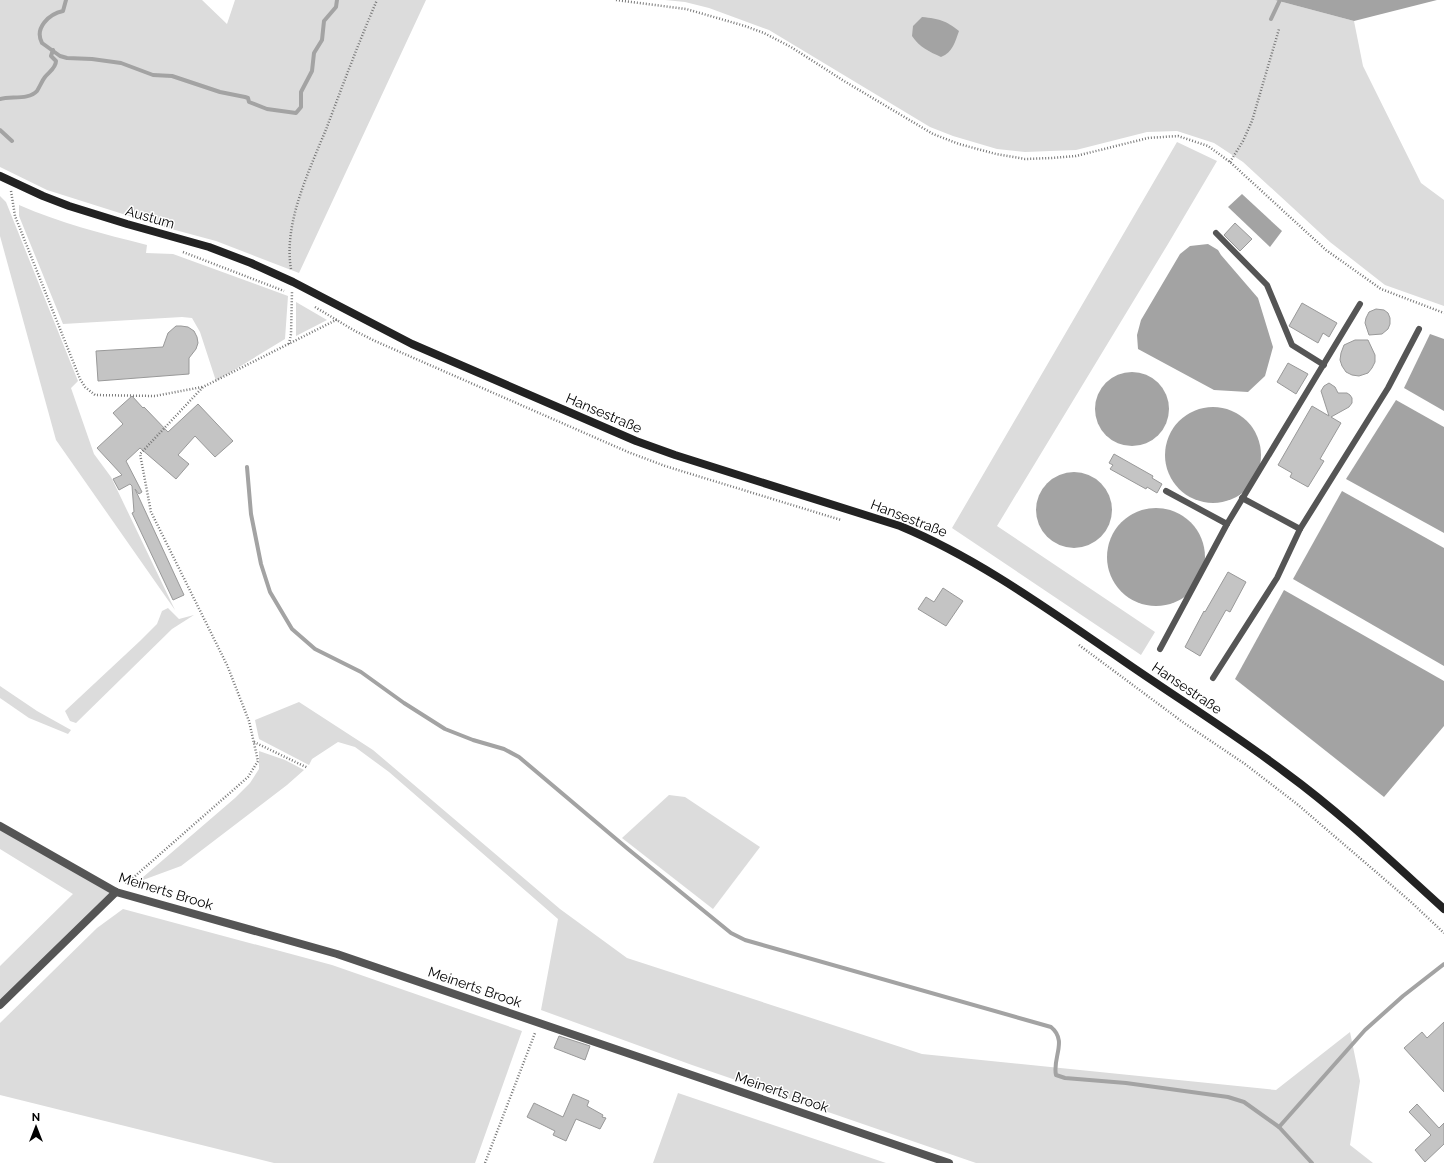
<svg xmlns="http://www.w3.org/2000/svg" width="1444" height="1163" viewBox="0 0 1444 1163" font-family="Raleway,sans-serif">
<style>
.green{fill:#dcdcdc}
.water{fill:#a3a3a3}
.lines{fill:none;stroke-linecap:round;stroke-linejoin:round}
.stream{stroke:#a3a3a3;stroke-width:4}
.building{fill:#c4c4c4;stroke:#999}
.path{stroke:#777;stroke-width:2.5;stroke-dasharray:1 2;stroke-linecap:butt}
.lane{stroke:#555;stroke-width:6}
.street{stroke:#555;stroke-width:8}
.secondary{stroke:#222;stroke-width:8}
.labels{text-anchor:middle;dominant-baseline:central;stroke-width:3;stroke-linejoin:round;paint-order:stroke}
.street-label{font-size:14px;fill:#000;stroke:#fff}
</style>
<rect width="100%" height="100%" fill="#fff"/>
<g class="green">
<polygon points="0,0 202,0 227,24 235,0 426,0 299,273 216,241 164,227 47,190 0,167"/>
<polygon points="665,0 1275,0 1354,21 1363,66 1421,183 1444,200 1444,306 1385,285 1330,242 1243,162 1214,143 1177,131 1147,132 1076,150 1025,152 997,149 953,136 930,127 769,30 709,8 685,2"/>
<polygon points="1177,142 1217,161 1168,244 997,526 1155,632 1141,655 952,528"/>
<polygon points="0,196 6,202 78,381 71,388 94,454 111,477 175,610 56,440 0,236"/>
<path d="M19 205C60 223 104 234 147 245L146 253 173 254 288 296 285 339 216 381 200 332 192 318 182 317 63 324 19 216Z"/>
<polygon points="296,302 327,320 296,336"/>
<polygon points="168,608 179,619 194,615 172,629 76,723 70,721 65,711 140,641 157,624 162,611"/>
<polygon points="0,686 37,711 71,730 68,734 29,718 0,698"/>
<polygon points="299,702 373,750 560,909 627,958 922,1054 1276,1090 1350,1032 1360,1081 1350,1145 1373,1163 976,1163 692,1065 541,1010 558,919 389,772 355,747 338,742 312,759 309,765 259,739 255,720"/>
<polygon points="259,751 285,760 304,770 287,785 181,866 143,880 142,878 235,798 250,783 259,769"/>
<polygon points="669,795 685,797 760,847 713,909 622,838"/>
<polygon points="0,826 116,892 0,1005 0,966 73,894 0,849"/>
<polygon points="123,909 332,965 522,1031 475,1163 274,1163 0,1095 0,1023 97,928"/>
<polygon points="678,1093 886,1163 653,1163"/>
</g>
<g class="water">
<polygon points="1275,0 1437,0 1354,21"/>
<path d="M922 17C940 19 945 20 959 31 955 42 953 52 941 57 930 52 919 47 912 36L913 26Z"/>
<polygon points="1242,194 1282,231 1270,247 1228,207"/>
<polygon points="1208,244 1218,250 1221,255 1258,298 1273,347 1265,376 1248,392 1214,390 1138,349 1137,335 1141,320 1180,254 1190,246"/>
<polygon points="1430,334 1444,339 1444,411 1404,388"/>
<circle cx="1132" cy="409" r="37"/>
<polygon points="1396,400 1444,427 1444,533 1346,479"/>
<circle cx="1213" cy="455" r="48"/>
<circle cx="1074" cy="510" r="38"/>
<polygon points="1342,491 1444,548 1444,666 1293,579"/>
<circle cx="1156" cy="557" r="49"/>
<polygon points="1284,590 1444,681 1444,726 1384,797 1235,679"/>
</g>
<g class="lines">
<g class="stream">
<path d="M66 0 63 11C49 14 34 28 42 43L60 56 67 58 92 59 121 63 153 75 172 76 220 92 245 97 248 98 249 102 267 109 296 113 301 107V92L312 71 314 53 322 40 324 21 336 7 337 0"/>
<polyline points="1271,19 1280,0"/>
<path d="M0 99C11 96 29 100 37 91 40 86 42 81 45 77 49 72 56 68 56 61L51 56 53 50"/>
<polyline points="0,130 12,141"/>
<path d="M247 467 251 514 261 564 270 592 292 629 315 649 361 672 404 703 445 729 473 740 504 749 519 757 628 849 731 933 745 940 1051 1027C1068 1041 1052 1058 1056 1075L1065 1078 1126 1083 1228 1097 1244 1102 1279 1127 1312 1163"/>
<polyline points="1279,1127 1365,1030 1403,996 1444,964"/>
</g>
</g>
<g class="building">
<polygon points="1235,223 1252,239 1240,251 1224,235"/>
<polygon points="1302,303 1337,323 1329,337 1323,333 1318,343 1289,326"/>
<polygon points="1376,309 1384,310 1388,313 1390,318 1390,324 1388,329 1382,334 1369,335 1365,323 1366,318 1369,312"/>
<polygon points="176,326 181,326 188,327 194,331 197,337 198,343 196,349 189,358 189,374 98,381 96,351 163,347 168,333"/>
<polygon points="1368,340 1375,355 1375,362 1372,368 1368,373 1359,376 1352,375 1346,372 1342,366 1340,360 1341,353 1344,345 1355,340"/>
<polygon points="1288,363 1308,374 1296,394 1277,382"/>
<polygon points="1329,383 1335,387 1338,393 1347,393 1350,395 1352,398 1352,403 1349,407 1331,417 1341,423 1320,459 1324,461 1308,487 1290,477 1292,473 1278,465 1312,406 1329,416 1321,391 1324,386"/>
<polygon points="132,396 143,408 144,407 168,432 198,404 233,441 215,457 195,436 178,455 189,464 176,479 140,448 126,461 142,492 139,494 135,489 184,595 173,600 132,513 134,512 132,486 130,484 119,490 113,479 122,475 97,448 123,424 113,413"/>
<polygon points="1114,454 1153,476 1152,478 1162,484 1157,493 1147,487 1146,489 1110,469 1113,465 1109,463"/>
<polygon points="1228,572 1246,582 1230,612 1226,610 1200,656 1185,647 1204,611 1205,612"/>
<polygon points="943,588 963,601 946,626 918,609 926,597 934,602"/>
<polygon points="1444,1022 1444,1092 1404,1048 1422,1032 1427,1038"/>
<polygon points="559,1036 590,1046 585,1060 554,1048"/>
<polygon points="573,1094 589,1101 587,1106 603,1115 602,1117 606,1118 600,1129 576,1119 566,1141 553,1135 555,1131 527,1117 534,1103 563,1117"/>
<polygon points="1417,1104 1439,1128 1444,1123 1444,1144 1425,1162 1415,1150 1431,1135 1409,1112"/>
</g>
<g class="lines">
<g class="path">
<polyline points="616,0 686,9 745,26 764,33 791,47 844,81 933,134 959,144 996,154 1025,159 1052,158 1076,156 1148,138 1178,136 1208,146 1230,162 1326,250 1381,289 1444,313"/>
<polyline points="1230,162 1243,141 1252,121 1279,29"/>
<polyline points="11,191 15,216 80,379 85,387 95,395 155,396 202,387"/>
<polyline points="183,252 284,291"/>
<path d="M291 269C283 223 310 169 327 127 343 84 359 42 377 0"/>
<polyline points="315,307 355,331 375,341 628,452 665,466 841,520"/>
<polyline points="289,344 291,334 292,292"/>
<polyline points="1079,645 1184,723 1245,764 1297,804 1411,902 1444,933"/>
<polyline points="254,742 308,768"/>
<polyline points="126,884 248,777 258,761 249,721 227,665 151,512 140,454 203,387 338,319"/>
<polyline points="485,1163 535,1033"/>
</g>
<g class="lane">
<polyline points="1216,233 1267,285 1292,345 1324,365"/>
<polyline points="1166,491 1227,524"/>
<polyline points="1242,498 1300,529"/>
<polyline points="1160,649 1227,524 1360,304"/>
<polyline points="1213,678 1277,578 1300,529 1388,388 1419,329"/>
</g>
<g class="street">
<polyline points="0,826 116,892 337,954 949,1163"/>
<polyline points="0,1005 116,892"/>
</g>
<path class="secondary" d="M0 176 43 196 69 206 127 224 209 247 251 263 293 282 412 344 636 441 675 455 900 526C977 558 1046 608 1115 655 1172 695 1231 731 1286 773 1342 814 1393 863 1444 909"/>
</g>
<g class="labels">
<g class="street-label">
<text transform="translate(150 217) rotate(16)">Austum</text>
<text transform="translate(604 413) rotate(23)">Hansestraße</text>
<text transform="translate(909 518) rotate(21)">Hansestraße</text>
<text transform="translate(1187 688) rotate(34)">Hansestraße</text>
<text transform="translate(166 891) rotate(17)">Meinerts Brook</text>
<text transform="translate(475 987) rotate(19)">Meinerts Brook</text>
<text transform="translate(782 1092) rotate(19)">Meinerts Brook</text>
</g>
</g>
<g transform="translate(36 1127)" stroke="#ffffff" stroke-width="3" paint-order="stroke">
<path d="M0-3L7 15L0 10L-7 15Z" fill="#000000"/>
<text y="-6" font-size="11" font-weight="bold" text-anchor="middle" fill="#000000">N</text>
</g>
</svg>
